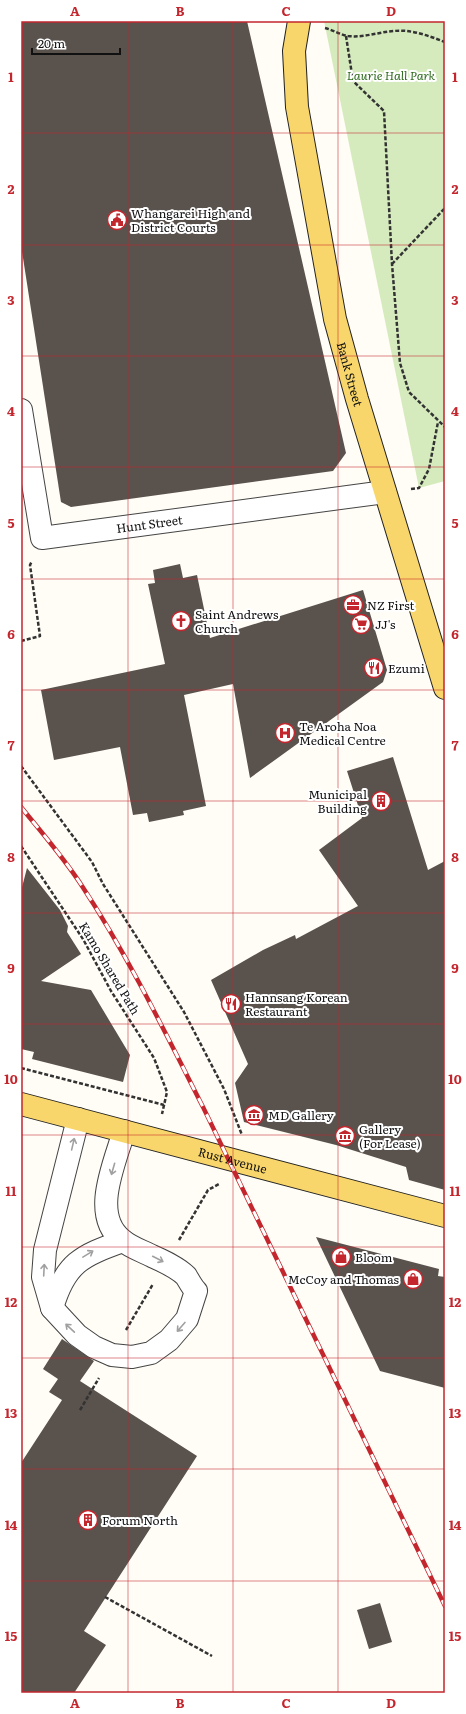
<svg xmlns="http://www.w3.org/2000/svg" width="466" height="1714" viewBox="0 0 466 1714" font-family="Literata,serif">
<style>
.green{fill:#d5ebbd}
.building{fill:#5a524d}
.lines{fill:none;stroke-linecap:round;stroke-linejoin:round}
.minor-casing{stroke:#444;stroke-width:24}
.major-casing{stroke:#222;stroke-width:24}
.path{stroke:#333;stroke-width:2.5;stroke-dasharray:4 2;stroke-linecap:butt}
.minor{stroke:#fff;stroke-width:22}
.major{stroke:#f9d66b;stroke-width:22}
.rail-casing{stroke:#c4262e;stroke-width:4.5}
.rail{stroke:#fff;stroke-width:3;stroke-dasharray:9;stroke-linecap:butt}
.oneway{stroke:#a0a0a0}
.grid{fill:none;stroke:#c4262e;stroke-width:1;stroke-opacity:0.55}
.labels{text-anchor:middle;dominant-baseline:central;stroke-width:4;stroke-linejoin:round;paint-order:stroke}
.park-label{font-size:12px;font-style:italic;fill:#2f6b1f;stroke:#fff}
.poi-label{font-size:12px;fill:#111;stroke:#fff;text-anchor:start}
.street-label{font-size:12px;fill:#111;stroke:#fff}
.neatline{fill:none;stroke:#c4262e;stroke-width:1.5}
.grid-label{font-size:13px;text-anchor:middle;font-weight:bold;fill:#c4262e}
</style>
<rect width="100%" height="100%" fill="#fffdf5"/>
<polygon class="green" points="324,21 445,21 445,481 419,488"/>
<g class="building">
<polygon points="21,21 247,21 346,453 333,471 71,507 61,502 21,245"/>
<polygon points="180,564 183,578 197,575 210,638 363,590 387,670 383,682 250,778 233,684 184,695 206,806 183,811 184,815 149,822 147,813 133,815 120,747 54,760 41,690 165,664 148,584 155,583 153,570"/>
<polygon points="393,757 428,870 445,861 445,1190 409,1180 406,1167 336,1145 244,1122 235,1083 248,1064 211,980 263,950 295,935 296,939 358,906 319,850 362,818 347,771"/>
<polygon points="27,868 60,910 68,926 67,932 81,954 41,981 91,990 130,1055 123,1082 32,1059 34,1052 21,1049 21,891"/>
<polygon points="316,1237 439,1269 438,1276 445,1277 445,1388 380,1371"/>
<polygon points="62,1339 94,1361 80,1381 197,1456 84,1631 106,1645 74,1693 21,1693 21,1463 62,1400 49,1392 58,1379 43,1369"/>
<polygon points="380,1603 392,1642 369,1649 357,1610"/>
</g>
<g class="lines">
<g class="minor-casing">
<g id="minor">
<path id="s1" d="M21 410 42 538 385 492"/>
<path d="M78 1119 45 1250 43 1277 52 1308 77 1335 94 1347 112 1355 132 1357 151 1353 169 1340 187 1319 196 1291C192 1287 189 1281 186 1276 177 1267 163 1261 152 1256 142 1251 130 1247 122 1240 90 1215 115 1163 124 1131"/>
<path d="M52 1308C65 1263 81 1256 123 1241"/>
</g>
</g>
<g class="major-casing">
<g id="major">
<path id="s2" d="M299 21 294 51 297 107 335 319 357 399 445 688"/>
<path id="s3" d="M21 1104 445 1216"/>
</g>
</g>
<g class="path">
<path d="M325 28C333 30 341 35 348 36 364 38 378 32 394 31 411 29 429 36 445 42"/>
<polyline points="346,36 353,81 384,111 392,264 400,363 409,392 445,427"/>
<polyline points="392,264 445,208"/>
<polyline points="411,489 419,488 429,469 438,422"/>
<polyline points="21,641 40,636 30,565 32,561"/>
<polyline points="21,766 92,862 103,884 184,1012 224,1089 242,1135"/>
<polyline points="21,846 83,939 111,991 154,1058 167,1092 162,1114"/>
<polyline points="21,1068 164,1105"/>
<polyline points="179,1240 208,1190 219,1184"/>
<polyline points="126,1330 153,1284"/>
<polyline points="80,1410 99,1378"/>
<polyline points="105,1597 212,1656"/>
</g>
<use href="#minor" class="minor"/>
<use href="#major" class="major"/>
<g class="rail-casing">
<path id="rail" d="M21 807C42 833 64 858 82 886 128 956 165 1032 203 1107L445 1606"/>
</g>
<use href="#rail" class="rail"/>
</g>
<defs><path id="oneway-shaft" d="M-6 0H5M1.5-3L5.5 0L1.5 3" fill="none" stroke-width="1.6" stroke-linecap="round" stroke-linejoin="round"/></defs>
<g class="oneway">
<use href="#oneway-shaft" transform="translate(73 1144) rotate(-77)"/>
<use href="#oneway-shaft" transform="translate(113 1169) rotate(106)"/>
<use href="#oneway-shaft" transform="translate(88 1254) rotate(-31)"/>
<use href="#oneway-shaft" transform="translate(158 1259) rotate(27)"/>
<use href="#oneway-shaft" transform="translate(44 1270) rotate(-87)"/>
<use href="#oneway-shaft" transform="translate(181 1327) rotate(131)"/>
<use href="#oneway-shaft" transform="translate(70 1328) rotate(-137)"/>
</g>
<path class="grid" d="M128 21V1693M233 21V1693M338 21V1693M21 133H445M21 245H445M21 356H445M21 467H445M21 579H445M21 690H445M21 801H445M21 913H445M21 1024H445M21 1135H445M21 1247H445M21 1358H445M21 1469H445M21 1581H445"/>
<defs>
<g id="civic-ring" transform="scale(1)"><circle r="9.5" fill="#fff" stroke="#c4262e" stroke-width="1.5"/><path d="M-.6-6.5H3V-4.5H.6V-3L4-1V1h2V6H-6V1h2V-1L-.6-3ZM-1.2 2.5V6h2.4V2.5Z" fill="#c4262e"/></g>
<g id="office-ring" transform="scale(1)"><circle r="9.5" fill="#fff" stroke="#c4262e" stroke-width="1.5"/><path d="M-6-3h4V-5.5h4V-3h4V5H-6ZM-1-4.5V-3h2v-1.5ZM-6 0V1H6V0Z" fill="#c4262e"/></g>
<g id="church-ring" transform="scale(1)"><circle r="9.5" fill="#fff" stroke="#c4262e" stroke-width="1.5"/><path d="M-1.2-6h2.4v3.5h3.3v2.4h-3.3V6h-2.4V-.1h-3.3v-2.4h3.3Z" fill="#c4262e"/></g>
<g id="supermarket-ring" transform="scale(1)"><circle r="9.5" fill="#fff" stroke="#c4262e" stroke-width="1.5"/><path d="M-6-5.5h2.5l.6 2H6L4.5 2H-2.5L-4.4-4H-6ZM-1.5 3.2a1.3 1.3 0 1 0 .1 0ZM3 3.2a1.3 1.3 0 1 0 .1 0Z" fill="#c4262e"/></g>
<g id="restaurant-ring" transform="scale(1)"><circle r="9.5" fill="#fff" stroke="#c4262e" stroke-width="1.5"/><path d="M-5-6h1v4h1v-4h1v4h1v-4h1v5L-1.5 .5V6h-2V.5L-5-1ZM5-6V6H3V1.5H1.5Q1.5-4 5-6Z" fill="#c4262e"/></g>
<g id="hospital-ring" transform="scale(1)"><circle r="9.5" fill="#fff" stroke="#c4262e" stroke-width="1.5"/><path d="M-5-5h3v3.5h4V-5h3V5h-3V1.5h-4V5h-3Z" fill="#c4262e"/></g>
<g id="building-ring" transform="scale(1)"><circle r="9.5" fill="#fff" stroke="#c4262e" stroke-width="1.5"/><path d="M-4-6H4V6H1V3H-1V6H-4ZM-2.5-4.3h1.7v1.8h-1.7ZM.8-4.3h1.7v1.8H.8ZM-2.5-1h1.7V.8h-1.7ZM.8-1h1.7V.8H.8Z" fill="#c4262e"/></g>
<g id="museum-ring" transform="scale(1)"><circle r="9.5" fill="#fff" stroke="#c4262e" stroke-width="1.5"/><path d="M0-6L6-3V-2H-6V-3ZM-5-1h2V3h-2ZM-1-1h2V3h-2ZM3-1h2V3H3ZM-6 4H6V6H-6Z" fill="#c4262e"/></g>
<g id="shop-ring" transform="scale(1)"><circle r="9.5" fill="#fff" stroke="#c4262e" stroke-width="1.5"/><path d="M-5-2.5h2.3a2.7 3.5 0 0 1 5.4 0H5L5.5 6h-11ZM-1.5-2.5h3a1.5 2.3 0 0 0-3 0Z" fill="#c4262e"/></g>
</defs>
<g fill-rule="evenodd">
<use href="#civic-ring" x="117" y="220"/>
<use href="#office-ring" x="353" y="605"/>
<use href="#church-ring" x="181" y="621"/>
<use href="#supermarket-ring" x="361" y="624"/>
<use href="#restaurant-ring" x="374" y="668"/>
<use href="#hospital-ring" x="285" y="733"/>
<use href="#building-ring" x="381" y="801"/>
<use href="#restaurant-ring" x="231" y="1004"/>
<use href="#museum-ring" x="254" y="1115"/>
<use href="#museum-ring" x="345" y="1136"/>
<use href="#shop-ring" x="341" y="1257"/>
<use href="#shop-ring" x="413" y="1279"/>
<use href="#building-ring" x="88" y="1520"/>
</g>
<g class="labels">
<g class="park-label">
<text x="391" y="75">Laurie Hall Park</text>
</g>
<g class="poi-label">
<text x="131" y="213">Whangarei High and<tspan x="131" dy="14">District Courts</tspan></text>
<text x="367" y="605">NZ First</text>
<text x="195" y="614">Saint Andrews<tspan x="195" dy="14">Church</tspan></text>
<text x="375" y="624">JJ's</text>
<text x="388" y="668">Ezumi</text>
<text x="299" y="726">Te Aroha Noa<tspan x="299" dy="14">Medical Centre</tspan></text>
<text x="367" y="794" text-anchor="end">Municipal<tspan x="367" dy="14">Building</tspan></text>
<text x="245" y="997">Hannsang Korean<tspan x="245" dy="14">Restaurant</tspan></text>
<text x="268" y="1115">MD Gallery</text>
<text x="359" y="1129">Gallery<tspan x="359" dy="14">(For Lease)</tspan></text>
<text x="355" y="1257">Bloom</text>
<text x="399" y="1279" text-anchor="end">McCoy and Thomas</text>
<text x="102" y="1520">Forum North</text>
</g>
<g class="street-label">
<text stroke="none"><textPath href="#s2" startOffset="359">Bank Street</textPath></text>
<text stroke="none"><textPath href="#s1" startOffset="238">Hunt Street</textPath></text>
<text transform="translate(110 968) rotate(59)">Kamo Shared Path</text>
<text stroke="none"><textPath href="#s3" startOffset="219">Rust Avenue</textPath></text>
</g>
</g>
<rect width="466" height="1714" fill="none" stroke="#ffffff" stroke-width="44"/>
<path d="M32 48v6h88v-6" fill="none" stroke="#111111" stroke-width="2"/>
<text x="38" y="48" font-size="12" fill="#111111" stroke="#ffffff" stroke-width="3" paint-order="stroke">20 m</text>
<rect x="22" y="22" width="422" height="1670" class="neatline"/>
<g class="grid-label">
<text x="75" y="16">A</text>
<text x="180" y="16">B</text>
<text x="286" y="16">C</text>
<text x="391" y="16">D</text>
<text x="11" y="82">1</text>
<text x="455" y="82">1</text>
<text x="11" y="194">2</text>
<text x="455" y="194">2</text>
<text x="11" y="305">3</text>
<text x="455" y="305">3</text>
<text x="11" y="416">4</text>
<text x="455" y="416">4</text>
<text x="11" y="528">5</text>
<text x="455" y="528">5</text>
<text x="11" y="639">6</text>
<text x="455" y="639">6</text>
<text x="11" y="750">7</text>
<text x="455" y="750">7</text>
<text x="11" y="862">8</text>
<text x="455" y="862">8</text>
<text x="11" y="973">9</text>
<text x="455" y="973">9</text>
<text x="11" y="1084">10</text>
<text x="455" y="1084">10</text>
<text x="11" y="1196">11</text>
<text x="455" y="1196">11</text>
<text x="11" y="1307">12</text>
<text x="455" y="1307">12</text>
<text x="11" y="1418">13</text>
<text x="455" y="1418">13</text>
<text x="11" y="1530">14</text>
<text x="455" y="1530">14</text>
<text x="11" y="1641">15</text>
<text x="455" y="1641">15</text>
<text x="75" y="1708">A</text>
<text x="180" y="1708">B</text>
<text x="286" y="1708">C</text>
<text x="391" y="1708">D</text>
</g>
</svg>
